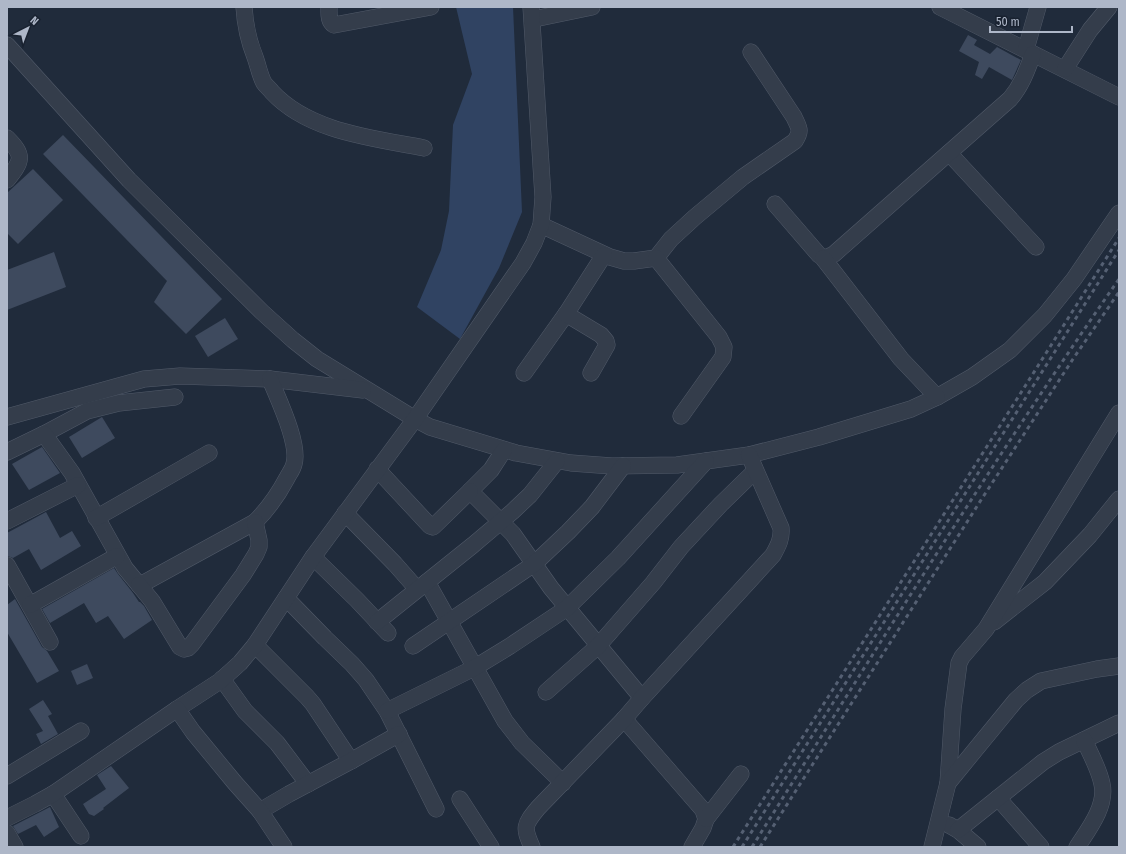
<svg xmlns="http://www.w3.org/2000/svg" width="1126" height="854" viewBox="0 0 1126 854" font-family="'Fira Sans Condensed',sans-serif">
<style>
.water{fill:#304362}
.building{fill:#3e4a5e}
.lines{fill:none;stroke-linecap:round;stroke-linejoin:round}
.minor-casing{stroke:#515a69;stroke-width:17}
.minor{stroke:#343d4b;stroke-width:16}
.rail{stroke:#556073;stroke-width:3;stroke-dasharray:4 4;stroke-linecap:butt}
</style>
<rect width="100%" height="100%" fill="#202b3b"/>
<polygon class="water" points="456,7 513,7 522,212 499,268 460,339 417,307 441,250 449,211 453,125 472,74"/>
<g class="building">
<polygon points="968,35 977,40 974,45 990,54 997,47 1021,60 1012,80 989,67 982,79 975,75 979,62 959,51"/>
<polygon points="63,135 222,299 186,334 154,302 167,281 43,154"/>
<polygon points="33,169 63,200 18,244 7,233 7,193"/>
<polygon points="54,252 66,287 7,310 7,270"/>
<polygon points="225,318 238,339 208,357 195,336"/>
<polygon points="102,417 115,438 82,458 69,437"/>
<polygon points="42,447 60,473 29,490 12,464"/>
<polygon points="46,512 60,538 72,531 81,546 41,570 29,549 13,558 8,556 7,554 7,533"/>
<polygon points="114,568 118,574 133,593 139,602 140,602 144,606 152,620 124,639 108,616 96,623 84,603 50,623 42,609"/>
<polygon points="15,599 42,647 47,651 59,671 37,683 7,632 7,605"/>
<polygon points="87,664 93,678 77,685 71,671"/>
<polygon points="43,700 52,714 48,716 58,734 41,744 36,734 43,731 29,709"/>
<polygon points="111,766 129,788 103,808 104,809 94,816 89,814 83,804 106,789 97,775"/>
<polygon points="50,807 59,827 44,837 36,825 18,834 13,826"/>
</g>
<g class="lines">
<g class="minor-casing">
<g id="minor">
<path d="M244 7C245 24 249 42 255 57 258 65 260 76 264 83 266 86 270 89 272 92 309 132 373 138 424 148"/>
<path d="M329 7C329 14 328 21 334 25L431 7"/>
<polyline points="940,7 1119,97"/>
<polyline points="539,18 592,7"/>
<polyline points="7,45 129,180 262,312 293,340 317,359 415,419 430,427 516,453 571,463 612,466 677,465 749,455 819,437 911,409 937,397 972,377 1010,350 1045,315 1074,279 1119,213"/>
<polyline points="1026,49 1038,7"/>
<polyline points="1065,69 1090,30 1109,7"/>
<path d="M7 138C25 156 22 161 7 180"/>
<polyline points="949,153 1036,247"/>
<path d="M775 204 819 255C825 259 828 257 834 254L1010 99C1022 85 1027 70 1033 54"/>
<path d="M541 225 610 257 624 261H634L656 258 671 239 695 217 743 177 795 141C802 130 799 128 794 117L751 52"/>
<polyline points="656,258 719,337 724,347 723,357 681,416"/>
<polyline points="823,258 901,359 937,397"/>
<polyline points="524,373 566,314"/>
<polyline points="591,373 607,345 606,341 601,335 566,314 604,255"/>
<polyline points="7,417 144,379 180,376 270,379 363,390"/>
<polyline points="44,434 87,411 119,403 175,397"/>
<polyline points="504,450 491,470 470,491 513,534 551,588 642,698"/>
<path d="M7 452 44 434 72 473 125 568 139 585 142 584 255 522C268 509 278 495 287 478 289 474 293 469 294 464 300 444 278 399 270 379"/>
<polyline points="377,469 430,526 433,527 470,491"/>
<polyline points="345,513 395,564 417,589"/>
<polyline points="96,518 209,453"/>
<polyline points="7,521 78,485"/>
<polyline points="313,557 357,600 388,633"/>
<polyline points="7,565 50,642"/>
<polyline points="427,582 505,721 522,743 563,783"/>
<polyline points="139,585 152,601 180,647 184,649 188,648 192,644 243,575 256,554 259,547 259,540 255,522"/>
<polyline points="286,598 325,638 352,664 366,680 387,711 436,809"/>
<polyline points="30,605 117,556"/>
<polyline points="377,622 473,545 512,512 530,495 557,461"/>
<polyline points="994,622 1045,582 1090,535 1119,499"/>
<polyline points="255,645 307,697 313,704 351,761"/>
<polyline points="413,646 534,564 568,532 592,507 623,466"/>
<polyline points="222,679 245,711 277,743 308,784"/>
<polyline points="546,692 598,646 653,583 681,547 721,504 755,471"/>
<polyline points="177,709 220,681 240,663 255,645 313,557 415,419 523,263 534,243 541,225 543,197 531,7"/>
<polyline points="387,711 474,668 510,646 567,608 618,558 706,461"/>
<polyline points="624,719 703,810 706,819 703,828 692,847"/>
<polyline points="7,776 81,731"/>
<polyline points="948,783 953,709 959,663 962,657 986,629 1119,413"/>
<polyline points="53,794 81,836"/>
<polyline points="998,798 1041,847"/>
<polyline points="460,799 491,847"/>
<polyline points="260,811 289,794 351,761 399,734"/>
<polyline points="7,818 35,804 53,794 177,709 193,732 235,783 260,811 284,847"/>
<polyline points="706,819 741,774"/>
<polyline points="949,825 958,830 978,847"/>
<polyline points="958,830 1043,762 1059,752 1119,723"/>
<polyline points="7,833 15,847"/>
<path d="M532 847C523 827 524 825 538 808L624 719 642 698 773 555C778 546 782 539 781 528L749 455"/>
<polyline points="932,847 948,783 1016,700 1027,690 1041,681 1097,669 1119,666"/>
<path d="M1077 847C1088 830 1107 806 1102 784 1099 769 1091 755 1084 740"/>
</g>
</g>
<use href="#minor" class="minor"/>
<g class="rail">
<polyline points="733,847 1119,238"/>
<polyline points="742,847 1119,250"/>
<path d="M752 847C872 656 990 464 1119 279"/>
<polyline points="760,847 981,500 1073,359 1119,292"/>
</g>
</g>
<rect width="1126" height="854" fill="none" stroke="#aeb7c8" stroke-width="16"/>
<g transform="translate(28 28) rotate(42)" stroke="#192230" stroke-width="3" paint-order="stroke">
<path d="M0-3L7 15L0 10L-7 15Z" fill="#aeb7c8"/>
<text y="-6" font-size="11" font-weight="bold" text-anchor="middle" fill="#aeb7c8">N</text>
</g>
<path d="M990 26v6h82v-6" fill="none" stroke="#aeb7c8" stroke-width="2"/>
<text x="996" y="26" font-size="12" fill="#aeb7c8" stroke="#192230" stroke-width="3" paint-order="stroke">50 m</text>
</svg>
